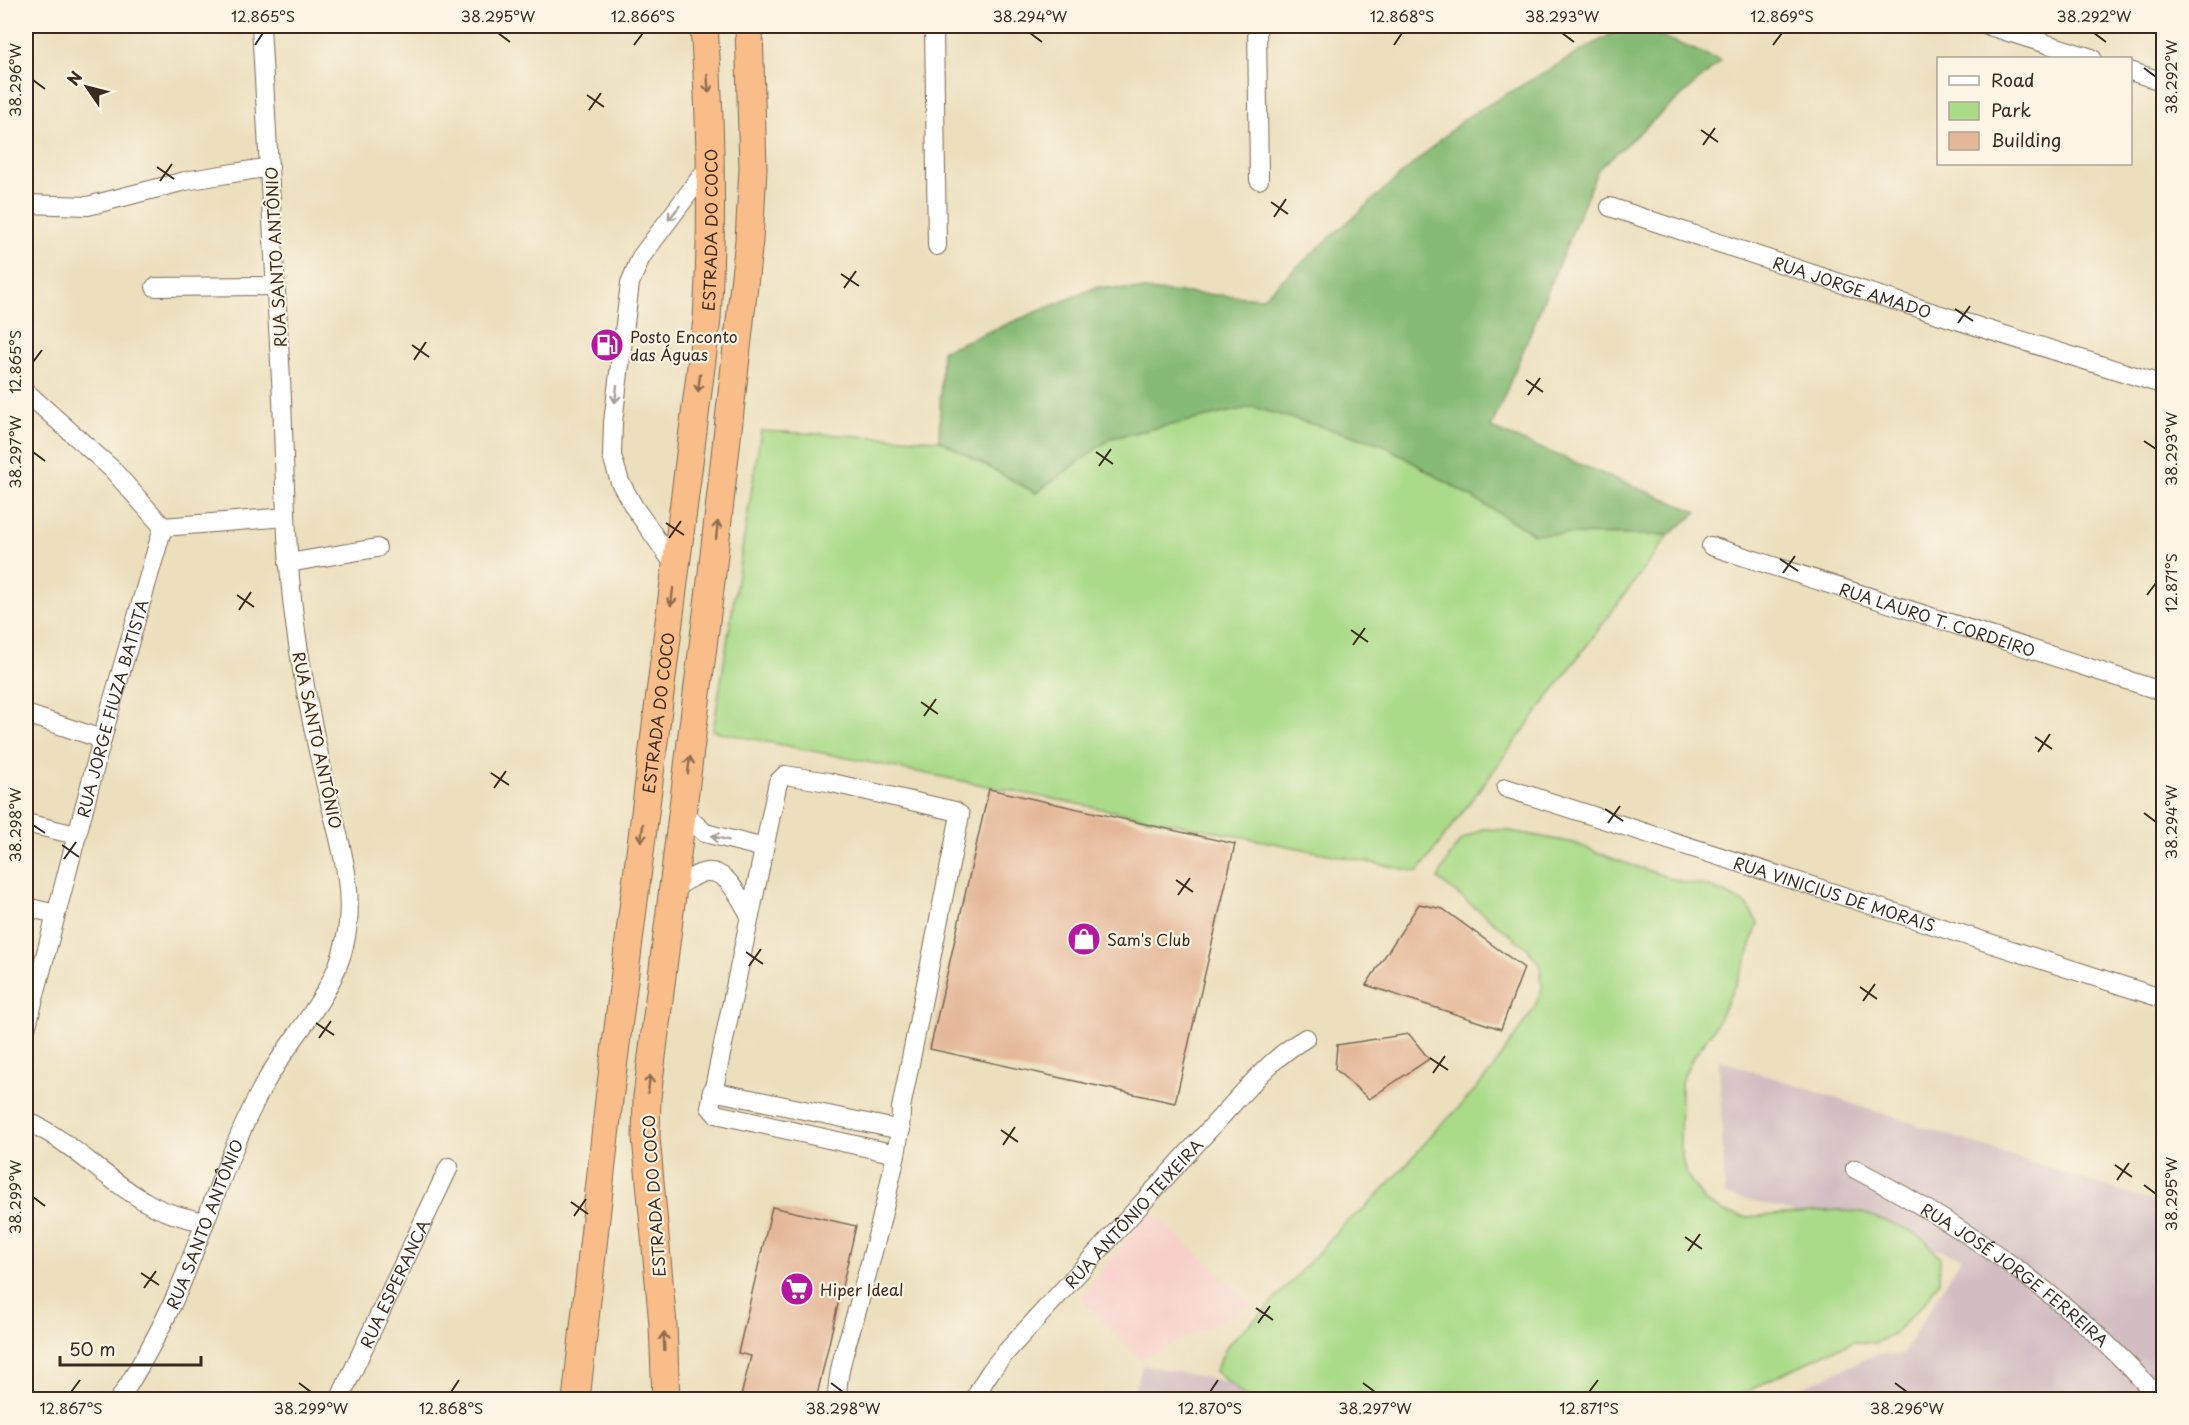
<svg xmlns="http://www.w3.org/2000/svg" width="2189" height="1425" viewBox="0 0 2189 1425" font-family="'Playpen Sans',sans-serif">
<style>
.built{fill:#f7d0ca}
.industrial{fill:#d2bec2}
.green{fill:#aadb89;stroke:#728254;stroke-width:1.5}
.forest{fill:#87bb75;stroke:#61724a;stroke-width:1.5}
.building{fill:#e4b798}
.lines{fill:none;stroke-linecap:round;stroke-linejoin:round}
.minor-casing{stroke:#796956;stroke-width:20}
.highway-casing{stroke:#796956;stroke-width:29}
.minor{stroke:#fff;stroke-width:18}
.highway{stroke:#f8bd89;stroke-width:27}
.oneway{stroke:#906c4e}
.oneway2{stroke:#a79f9a}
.ticks{fill:none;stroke:#3b2a1e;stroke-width:2}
.labels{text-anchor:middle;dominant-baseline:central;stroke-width:4.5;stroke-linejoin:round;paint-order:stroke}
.street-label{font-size:16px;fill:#3b2a1e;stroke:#fcf5e5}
.poi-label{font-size:16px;fill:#3b2a1e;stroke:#fcf5e5;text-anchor:start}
.neatline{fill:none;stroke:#3b2a1e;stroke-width:2}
.ticks-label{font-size:15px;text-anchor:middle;fill:#3b2a1e}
</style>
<rect width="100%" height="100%" fill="#fcf5e5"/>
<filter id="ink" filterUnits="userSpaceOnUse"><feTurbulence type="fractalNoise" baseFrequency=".0167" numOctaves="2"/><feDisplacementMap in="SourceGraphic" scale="12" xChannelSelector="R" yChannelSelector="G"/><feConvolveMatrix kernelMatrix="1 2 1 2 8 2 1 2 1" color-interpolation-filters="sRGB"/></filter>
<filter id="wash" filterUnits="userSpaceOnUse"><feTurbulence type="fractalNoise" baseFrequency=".008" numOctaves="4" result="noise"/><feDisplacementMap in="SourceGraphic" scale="24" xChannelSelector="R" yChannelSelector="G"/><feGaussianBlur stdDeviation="1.35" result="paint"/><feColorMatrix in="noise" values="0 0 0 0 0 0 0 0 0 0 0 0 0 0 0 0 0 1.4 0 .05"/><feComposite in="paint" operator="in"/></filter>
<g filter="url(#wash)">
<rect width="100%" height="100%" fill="#ebdfbd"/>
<polygon class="built" points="1150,1211 1254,1305 1141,1359 1080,1298"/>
<g class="industrial">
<polygon points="1719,1060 2163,1205 2163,1399 1775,1399 1877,1354 1902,1355 1962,1257 1862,1228 1725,1195"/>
<polygon points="1143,1365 1313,1399 1130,1400"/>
</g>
<g class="green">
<polygon points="1252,407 1382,444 1534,534 1669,535 1418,872 713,731 761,431 939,440 1036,493 1111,438"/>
<polygon points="1482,829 1505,830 1574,843 1619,861 1683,882 1706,886 1727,894 1746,904 1758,923 1745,964 1716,1025 1691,1061 1681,1082 1680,1148 1685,1172 1705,1202 1724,1212 1745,1217 1839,1210 1863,1213 1907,1229 1926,1240 1940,1259 1939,1281 1927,1300 1895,1333 1876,1343 1854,1342 1833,1350 1769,1380 1734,1399 1248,1399 1215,1371 1228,1344 1264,1311 1347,1221 1365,1208 1404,1168 1439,1126 1457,1110 1492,1070 1533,1010 1542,989 1540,965 1526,947 1438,879 1448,859 1461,840"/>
</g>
<polygon class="forest" points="1625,26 1637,26 1721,61 1598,169 1491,428 1697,512 1669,535 1534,534 1382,444 1252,407 1111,438 1036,493 939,440 942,351 1097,287 1262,298 1465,118"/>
<g id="blocks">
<g class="building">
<polygon points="989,789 1235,844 1175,1103 930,1049"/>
<polygon points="1419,904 1443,909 1524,968 1501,1029 1366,985"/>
<polygon points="1409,1034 1429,1059 1369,1099 1335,1069 1337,1045"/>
<polygon points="772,1207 856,1226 816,1400 756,1400 741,1396 751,1356 738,1353"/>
</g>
</g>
</g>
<g filter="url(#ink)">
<use href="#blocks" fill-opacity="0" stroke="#796956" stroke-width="1.5"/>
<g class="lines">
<g class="minor-casing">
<g id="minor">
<polyline points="934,26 937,246"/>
<polyline points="1257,26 1259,180"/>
<polyline points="1989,26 2092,58"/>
<polyline points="2130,71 2164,82"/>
<polyline points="26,204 88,206 185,181 270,167"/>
<path id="s1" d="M1610 207 1861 290 2164 385"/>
<polyline points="155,287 276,286"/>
<polyline points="26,392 112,469 163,527"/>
<polyline points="163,527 286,517"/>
<path id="s2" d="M1711 546 2164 692"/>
<polyline points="288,563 377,548"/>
<polyline points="676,567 634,507 620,482 612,456 613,422 630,283 641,257 709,166"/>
<polyline points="26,714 102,739"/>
<path id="s3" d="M1506 788 2164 999"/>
<polyline points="683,813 705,833 764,848"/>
<polyline points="26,823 76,835"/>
<path d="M673 888C682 884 690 878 699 874 725 863 739 897 750 915"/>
<polyline points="26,907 56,914"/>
<path id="s4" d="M26 1029 109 713 163 527"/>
<polyline points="712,1091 901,1130"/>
<path d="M26 1121C71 1140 104 1179 146 1202 164 1213 183 1217 204 1222"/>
<path id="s5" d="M1855 1169C1968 1228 2076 1302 2160 1400"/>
<path id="s6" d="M119 1400C145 1359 168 1317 186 1272 210 1211 230 1150 260 1092 286 1041 333 999 345 942 357 888 338 838 326 786 313 730 301 673 294 616 285 545 285 472 282 400 276 275 269 150 261 26"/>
<path id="s7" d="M339 1400 449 1167"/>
<path d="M837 1400C837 1370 847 1343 856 1314 868 1270 881 1226 890 1181 896 1156 901 1133 901 1108L960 815 955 811 828 782 785 775 778 782 710 1107 716 1114 896 1154"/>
<path id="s8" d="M975 1400C982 1381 994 1366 1007 1351L1239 1097C1260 1074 1278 1054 1306 1038"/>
</g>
</g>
<g class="highway-casing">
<g id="highway">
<path id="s9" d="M576 1400 609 1100 707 319C713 221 711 123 704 26"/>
<polyline points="666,1400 663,1325 646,1137 647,1097 712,573 749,240 753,169 749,26"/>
</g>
</g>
<use href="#minor" class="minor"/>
<use href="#highway" class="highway"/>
</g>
<defs><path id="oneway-shaft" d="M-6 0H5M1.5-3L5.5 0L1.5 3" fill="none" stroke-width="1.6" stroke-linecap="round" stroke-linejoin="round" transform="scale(1.5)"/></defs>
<g class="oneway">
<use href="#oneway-shaft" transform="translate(708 84) rotate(86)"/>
<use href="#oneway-shaft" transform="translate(699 383) rotate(97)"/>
<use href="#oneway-shaft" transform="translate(717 530) rotate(-84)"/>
<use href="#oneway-shaft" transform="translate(672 597) rotate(97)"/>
<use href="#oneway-shaft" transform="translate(689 765) rotate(-83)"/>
<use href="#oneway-shaft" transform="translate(642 833) rotate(97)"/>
<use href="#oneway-shaft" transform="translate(649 1084) rotate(-84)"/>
<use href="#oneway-shaft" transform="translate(664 1341) rotate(-92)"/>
</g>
<g class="oneway2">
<use href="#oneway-shaft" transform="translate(674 213) rotate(129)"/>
<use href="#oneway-shaft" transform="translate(616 394) rotate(97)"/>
<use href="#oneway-shaft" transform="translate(720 838) rotate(-165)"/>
</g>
</g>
<path class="ticks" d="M498 33 510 42M1030 33 1042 42M1562 33 1574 42M2094 33 2106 42M255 45 263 33M634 45 643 33M1394 45 1402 33M1773 45 1782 33M2144 68 2156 77M33 80 45 89M587 95 604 107M589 110 601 93M1701 130 1718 142M1703 145 1715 128M157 167 174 179M160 181 172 164M1271 202 1288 214M1274 217 1286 199M841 274 859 286M844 288 856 271M1955 309 1973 321M1958 323 1970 306M412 345 429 357M414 360 426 342M33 362 42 350M1526 380 1543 392M1528 395 1540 378M2144 441 2156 449M33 452 45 461M1096 452 1113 464M1099 466 1111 449M666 523 684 535M669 538 681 521M1780 559 1798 571M1783 573 1795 556M237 595 254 607M2147 595 2156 583M239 610 251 592M1351 630 1368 642M1353 645 1365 628M921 702 938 714M924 716 936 699M2035 737 2052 749M2038 752 2050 734M491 773 509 785M494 788 506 771M1605 809 1623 821M2144 813 2156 822M1608 823 1620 806M33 825 45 833M62 845 79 857M64 859 76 842M1176 880 1193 892M1178 895 1190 878M746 952 763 964M749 966 761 949M1860 987 1877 999M1863 1001 1875 984M316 1023 334 1035M319 1038 331 1021M1430 1058 1448 1070M1433 1073 1445 1056M1001 1130 1018 1142M1003 1145 1015 1127M2115 1165 2132 1177M2117 1180 2129 1163M2144 1185 2156 1194M33 1197 45 1206M571 1202 588 1214M574 1216 586 1199M1685 1237 1702 1249M1688 1251 1700 1234M141 1273 159 1285M144 1288 156 1271M1256 1308 1273 1320M1258 1323 1270 1306M299 1383 311 1392M831 1383 843 1392M1363 1383 1375 1392M1895 1383 1907 1392M71 1392 80 1380M451 1392 459 1380M1210 1392 1218 1380M1589 1392 1598 1380"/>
<defs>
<g id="fuel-disc" transform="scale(1.725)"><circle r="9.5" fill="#b5179e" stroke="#fcf5e5"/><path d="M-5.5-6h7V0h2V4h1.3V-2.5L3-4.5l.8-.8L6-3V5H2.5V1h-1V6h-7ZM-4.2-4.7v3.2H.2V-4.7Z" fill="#fff"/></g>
<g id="shop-disc" transform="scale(1.725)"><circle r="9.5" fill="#b5179e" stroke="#fcf5e5"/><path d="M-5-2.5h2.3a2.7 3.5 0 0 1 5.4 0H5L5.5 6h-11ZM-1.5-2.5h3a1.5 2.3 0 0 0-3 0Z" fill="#fff"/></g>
<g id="supermarket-disc" transform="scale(1.725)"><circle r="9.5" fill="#b5179e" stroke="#fcf5e5"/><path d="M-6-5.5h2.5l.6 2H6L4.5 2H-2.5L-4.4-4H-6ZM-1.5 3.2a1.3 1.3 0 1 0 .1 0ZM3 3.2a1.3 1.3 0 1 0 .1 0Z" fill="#fff"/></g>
</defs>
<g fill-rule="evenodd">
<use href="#fuel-disc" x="607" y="345"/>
<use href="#shop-disc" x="1084" y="939"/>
<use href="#supermarket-disc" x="797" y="1289"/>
</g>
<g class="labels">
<g class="street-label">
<text stroke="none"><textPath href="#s9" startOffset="1178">ESTRADA DO COCO</textPath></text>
<text transform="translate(275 257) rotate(-93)">RUA SANTO ANTÔNIO</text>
<text stroke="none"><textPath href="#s1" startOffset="255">RUA JORGE AMADO</textPath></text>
<text stroke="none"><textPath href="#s2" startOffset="238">RUA LAURO T. CORDEIRO</textPath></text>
<text stroke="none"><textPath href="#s4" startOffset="332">RUA JORGE FIUZA BATISTA</textPath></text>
<text stroke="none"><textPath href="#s9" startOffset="692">ESTRADA DO COCO</textPath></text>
<text transform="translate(318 740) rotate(78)">RUA SANTO ANTÔNIO</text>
<text stroke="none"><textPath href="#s3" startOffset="345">RUA VINICIUS DE MORAIS</textPath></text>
<text transform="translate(653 1196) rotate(-94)">ESTRADA DO COCO</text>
<text stroke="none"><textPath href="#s8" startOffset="246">RUA ANTÔNIO TEIXEIRA</textPath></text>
<text stroke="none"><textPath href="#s6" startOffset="196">RUA SANTO ANTÔNIO</textPath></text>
<text stroke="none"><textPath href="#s5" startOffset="192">RUA JOSÉ JORGE FERREIRA</textPath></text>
<text stroke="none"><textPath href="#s7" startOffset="129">RUA ESPERANCA</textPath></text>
</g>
<g class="poi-label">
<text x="630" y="336">Posto Enconto<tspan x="630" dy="18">das Águas</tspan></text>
<text x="1107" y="939">Sam's Club</text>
<text x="820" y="1289">Hiper Ideal</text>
</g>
</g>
<rect width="2189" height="1425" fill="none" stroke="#fcf5e5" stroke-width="66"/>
<rect x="1937" y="57" width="195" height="108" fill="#fcf5e5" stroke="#afa495" stroke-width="1.5"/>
<rect x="1949" y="76" width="30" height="9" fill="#ffffff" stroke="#afa495" stroke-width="1.5"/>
<text x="1991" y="87" font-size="18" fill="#3b2a1e">Road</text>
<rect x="1949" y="102" width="30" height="18" fill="#aadb89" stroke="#afa495" stroke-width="1.5"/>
<text x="1991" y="117" font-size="18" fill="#3b2a1e">Park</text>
<rect x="1949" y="132" width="30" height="18" fill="#e4b798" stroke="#afa495" stroke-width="1.5"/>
<text x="1991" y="147" font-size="18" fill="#3b2a1e">Building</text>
<g transform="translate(87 87) rotate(305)" stroke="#fcf5e5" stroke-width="4.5" paint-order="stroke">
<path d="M0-4.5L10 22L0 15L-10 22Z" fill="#3b2a1e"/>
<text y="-9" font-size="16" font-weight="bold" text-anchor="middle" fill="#3b2a1e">N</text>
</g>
<path d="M60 1356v9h141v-9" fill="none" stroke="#3b2a1e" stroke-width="3"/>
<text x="69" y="1356" font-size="18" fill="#3b2a1e" stroke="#fcf5e5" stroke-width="4.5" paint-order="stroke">50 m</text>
<rect x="33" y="33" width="2123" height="1359" class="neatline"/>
<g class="ticks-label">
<text x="263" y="22">12.865°S</text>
<text x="498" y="22">38.295°W</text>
<text x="643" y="22">12.866°S</text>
<text x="1030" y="22">38.294°W</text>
<text x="1402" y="22">12.868°S</text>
<text x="1562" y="22">38.293°W</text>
<text x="1782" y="22">12.869°S</text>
<text x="2094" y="22">38.292°W</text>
<text transform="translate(2172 77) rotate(-90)" y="5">38.292°W</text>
<text transform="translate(16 80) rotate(-90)" y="5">38.296°W</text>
<text transform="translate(16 362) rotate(-90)" y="5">12.865°S</text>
<text transform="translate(2172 449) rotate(-90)" y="5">38.293°W</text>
<text transform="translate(16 452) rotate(-90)" y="5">38.297°W</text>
<text transform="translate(2172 583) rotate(-90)" y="5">12.871°S</text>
<text transform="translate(2172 822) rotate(-90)" y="5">38.294°W</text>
<text transform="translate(16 825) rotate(-90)" y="5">38.298°W</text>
<text transform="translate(2172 1194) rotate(-90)" y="5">38.295°W</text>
<text transform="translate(16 1197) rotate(-90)" y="5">38.299°W</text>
<text x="71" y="1414">12.867°S</text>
<text x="311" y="1414">38.299°W</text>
<text x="451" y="1414">12.868°S</text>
<text x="843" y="1414">38.298°W</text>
<text x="1210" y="1414">12.870°S</text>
<text x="1375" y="1414">38.297°W</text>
<text x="1589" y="1414">12.871°S</text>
<text x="1907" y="1414">38.296°W</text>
</g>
</svg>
